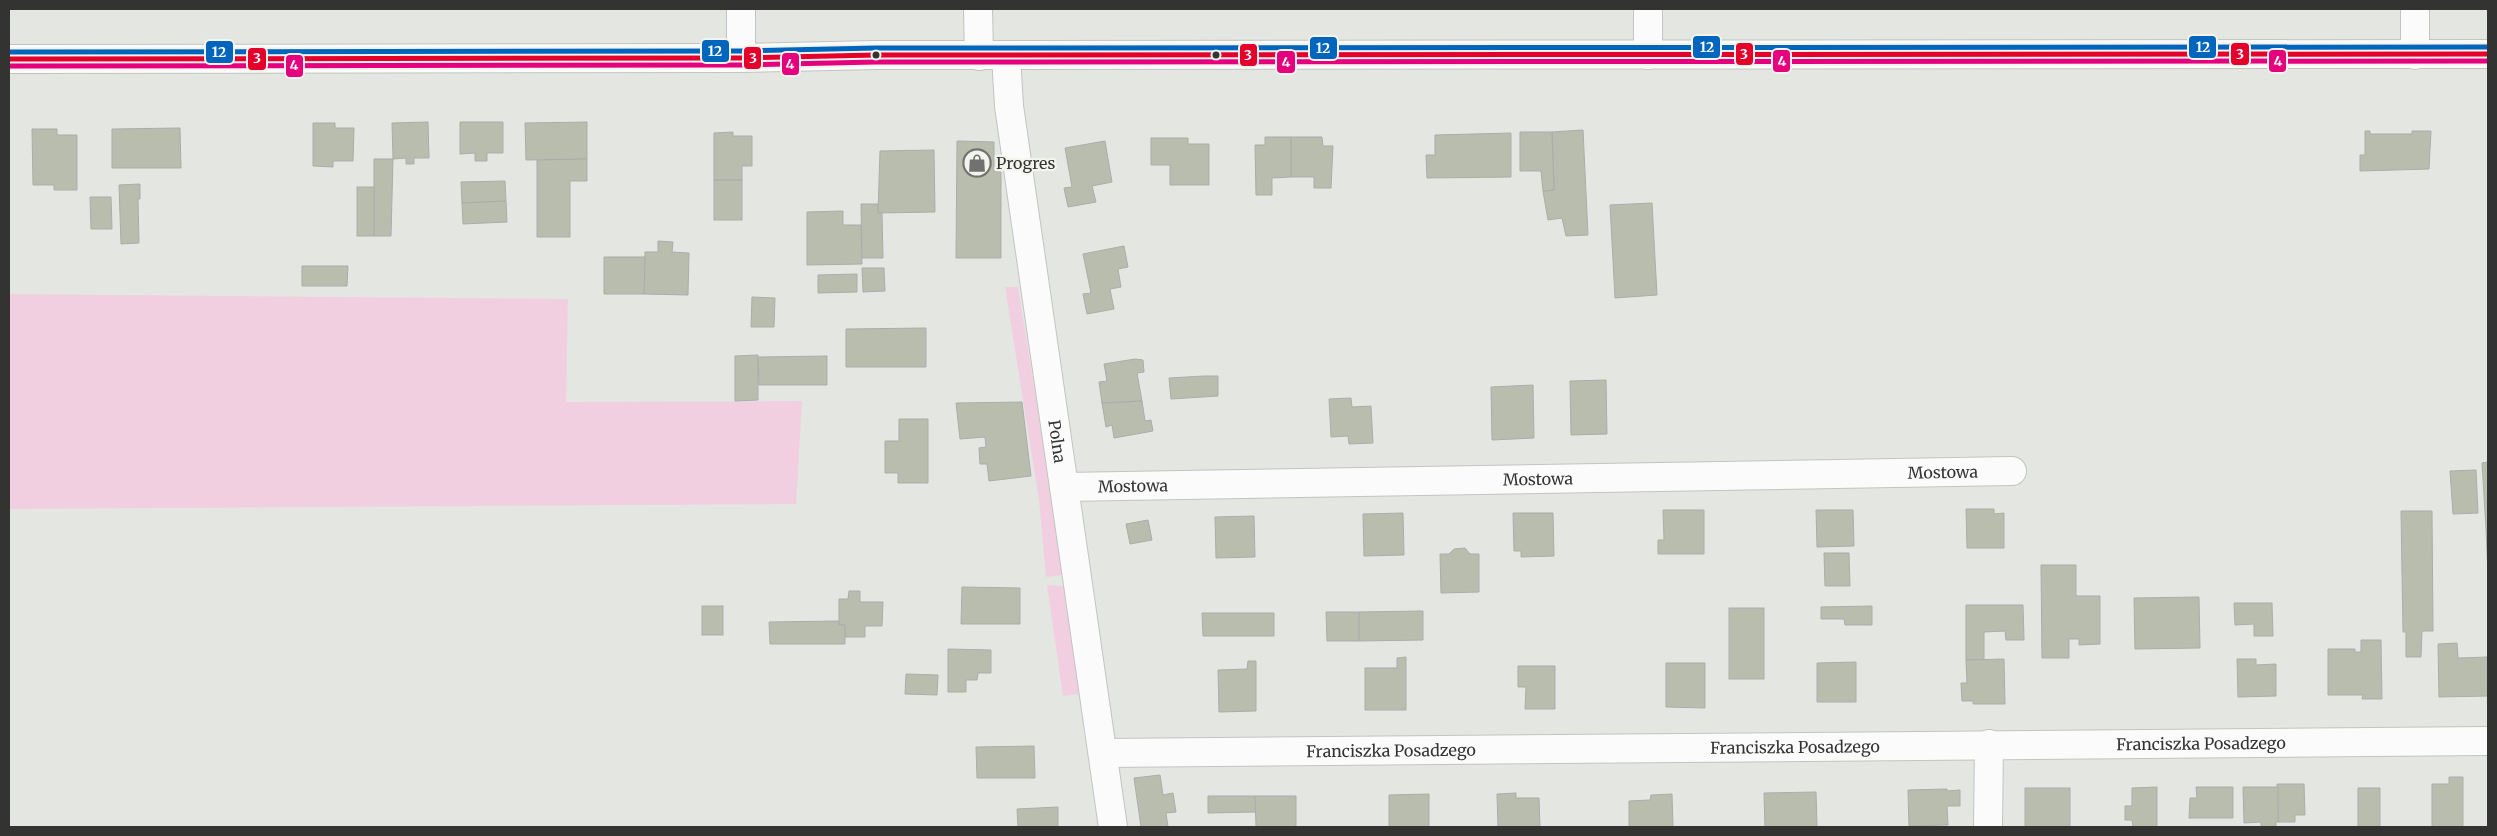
<svg xmlns="http://www.w3.org/2000/svg" width="2497" height="836" viewBox="0 0 2497 836" font-family="Merriweather,serif">
<style>
.green{fill:#f2cfe0}
.building{fill:#b9bdae;stroke:#acadab}
.lines{fill:none;stroke-linecap:round;stroke-linejoin:round}
.minor-casing{stroke:#c3c4c2;stroke-width:30}
.major-casing{stroke:#c3c4c2;stroke-width:30}
.minor{stroke:#fbfbfb;stroke-width:28}
.major{stroke:#fbfbfb;stroke-width:28}
.bus-1-casing{stroke:#f3f4ee;stroke-width:9}
.bus-2-casing{stroke:#f3f4ee;stroke-width:9}
.bus-3-casing{stroke:#f3f4ee;stroke-width:9}
.bus-1{stroke:#e4002b;stroke-width:5}
.bus-2{stroke:#e5007d;stroke-width:5}
.bus-3{stroke:#0065bd;stroke-width:5}
.bus-dot{fill:#333432;stroke:#f3f4ee;stroke-width:2}
.labels{text-anchor:middle;dominant-baseline:central;stroke-width:4.5;stroke-linejoin:round;paint-order:stroke}
.poi-label{font-size:16px;fill:#333432;stroke:#f3f4ee;text-anchor:start}
.street-label{font-size:16px;fill:#333432;stroke:#f3f4ee}
.line-badge{stroke:#f3f4ee;stroke-width:2}
.badge-label{font-size:14px;text-anchor:middle;font-weight:bold;fill:#fff}
</style>
<rect width="100%" height="100%" fill="#e4e6e2"/>
<g class="green">
<polygon points="1005,287 1018,287 1052,498 1062,575 1046,577 1039,500"/>
<polygon points="9,294 568,299 566,402 802,401 796,504 9,509"/>
<polygon points="1047,585 1064,586 1079,694 1063,696"/>
</g>
<g class="building">
<polygon points="428,122 429,158 414,158 414,164 406,164 406,158 393,159 392,123"/>
<polygon points="460,122 503,122 503,153 487,153 487,161 475,161 475,153 460,154"/>
<polygon points="587,122 587,159 526,160 525,123"/>
<polygon points="313,123 335,123 335,128 354,128 353,161 333,161 333,167 313,166"/>
<polygon points="180,128 181,168 112,168 112,129"/>
<polygon points="32,129 57,129 57,135 77,135 77,190 54,190 54,185 33,185"/>
<polygon points="1583,130 1588,235 1566,236 1562,218 1548,220 1543,191 1554,190 1552,132"/>
<polygon points="2365,131 2370,131 2370,134 2412,134 2412,131 2431,131 2429,169 2360,171 2360,155 2365,155"/>
<polygon points="733,132 733,136 752,136 752,166 742,166 742,180 714,180 714,133"/>
<polygon points="1520,132 1552,132 1554,190 1543,191 1541,171 1520,171"/>
<polygon points="1511,133 1511,177 1427,178 1426,155 1435,155 1435,135"/>
<polygon points="1265,137 1291,137 1291,177 1272,178 1272,195 1256,195 1255,145 1265,145"/>
<polygon points="1291,137 1322,137 1323,146 1333,146 1331,188 1314,188 1314,177 1291,177"/>
<polygon points="1151,138 1188,138 1188,144 1209,144 1209,185 1170,185 1170,165 1151,165"/>
<polygon points="957,141 994,142 994,171 1001,172 1001,258 956,258"/>
<polygon points="1105,141 1112,182 1092,186 1096,202 1068,207 1064,188 1072,187 1065,148"/>
<polygon points="934,150 935,212 878,213 880,151"/>
<polygon points="374,159 393,159 391,236 374,236"/>
<polygon points="587,159 587,181 570,181 570,237 537,237 537,160"/>
<rect x="714" y="180" width="28" height="40"/>
<polygon points="505,181 506,201 462,203 461,182"/>
<polygon points="140,184 140,199 138,199 139,243 121,244 119,185"/>
<rect x="357" y="187" width="17" height="49"/>
<polygon points="90,197 111,197 112,229 91,229"/>
<polygon points="506,201 507,222 463,224 462,203"/>
<polygon points="1652,203 1657,295 1615,298 1610,205"/>
<polygon points="861,204 878,204 878,213 882,213 883,258 862,258"/>
<polygon points="843,211 843,225 861,225 862,264 807,265 807,212"/>
<polygon points="658,241 673,242 672,252 689,253 688,295 644,294 645,252 658,252"/>
<polygon points="1124,246 1128,267 1118,269 1121,287 1110,289 1114,309 1087,314 1083,294 1091,293 1083,254"/>
<polygon points="604,257 645,257 644,294 604,294"/>
<polygon points="302,266 348,266 347,286 302,286"/>
<polygon points="862,268 884,268 885,291 863,292"/>
<polygon points="857,274 857,292 818,293 818,275"/>
<polygon points="752,297 775,298 774,327 751,327"/>
<polygon points="926,328 926,367 846,367 846,329"/>
<polygon points="758,355 758,400 735,401 735,356"/>
<polygon points="827,356 827,385 759,385 758,357"/>
<polygon points="1135,359 1143,360 1144,372 1137,373 1142,401 1102,403 1099,382 1107,381 1104,364"/>
<polygon points="1204,376 1218,376 1218,396 1171,399 1169,378"/>
<polygon points="1606,380 1607,434 1571,435 1570,381"/>
<polygon points="1533,385 1534,438 1492,440 1491,387"/>
<polygon points="1351,398 1352,407 1371,406 1373,443 1349,444 1348,436 1331,437 1329,399"/>
<polygon points="1142,401 1145,421 1151,420 1153,431 1114,438 1112,425 1106,427 1102,403"/>
<polygon points="1022,402 1031,476 989,481 987,464 980,464 979,448 986,447 985,437 960,439 956,403"/>
<polygon points="899,419 928,419 928,483 898,483 898,473 885,473 885,441 899,441"/>
<polygon points="2488,462 2488,529 2486,529 2482,463"/>
<polygon points="2476,470 2478,513 2453,514 2450,471"/>
<polygon points="1966,509 1994,509 1994,514 2004,513 2004,548 1967,548"/>
<polygon points="1663,510 1704,510 1704,554 1658,554 1658,540 1664,540"/>
<polygon points="1816,510 1853,510 1854,546 1817,547"/>
<polygon points="2401,511 2432,511 2433,631 2422,631 2421,657 2406,657 2406,632 2403,632"/>
<polygon points="1403,513 1404,555 1364,556 1363,514"/>
<polygon points="1513,513 1553,513 1554,556 1521,557 1521,551 1514,551"/>
<polygon points="1254,516 1255,557 1216,558 1215,517"/>
<polygon points="1148,520 1152,540 1130,544 1126,524"/>
<polygon points="2486,529 2488,529 2488,574"/>
<polygon points="1465,548 1470,554 1479,554 1479,592 1441,593 1440,554 1449,554 1454,549"/>
<polygon points="1824,553 1849,553 1850,586 1825,586"/>
<polygon points="2041,565 2076,565 2076,596 2100,596 2100,644 2079,645 2079,639 2069,639 2069,658 2042,658"/>
<polygon points="962,587 1020,588 1020,624 961,624"/>
<polygon points="849,591 860,591 860,602 883,602 882,626 865,626 865,637 845,637 845,625 839,625 839,599 848,599"/>
<polygon points="2199,597 2200,648 2135,649 2134,598"/>
<polygon points="2234,603 2272,603 2273,636 2254,636 2254,624 2235,625"/>
<polygon points="1966,605 2023,605 2024,640 2006,640 2005,631 1984,632 1984,660 1966,660"/>
<rect x="702" y="606" width="21" height="29"/>
<polygon points="1872,606 1872,625 1845,625 1844,619 1821,619 1821,607"/>
<rect x="1729" y="608" width="35" height="71"/>
<polygon points="1423,611 1423,640 1359,641 1359,612"/>
<polygon points="1326,612 1359,612 1359,641 1327,641"/>
<polygon points="1202,613 1274,613 1274,636 1203,636"/>
<polygon points="839,621 839,625 845,625 845,644 770,644 769,622"/>
<polygon points="2361,640 2381,640 2382,699 2362,699 2363,695 2328,695 2328,649 2355,649 2355,652 2361,652"/>
<polygon points="2457,643 2458,658 2488,657 2488,696 2439,697 2438,644"/>
<polygon points="948,649 991,650 991,673 978,673 977,680 966,680 966,692 948,692"/>
<polygon points="1406,657 1406,710 1365,710 1365,668 1397,668 1397,658"/>
<polygon points="2004,659 2005,704 1973,704 1973,701 1962,701 1961,683 1967,683 1966,660"/>
<polygon points="2237,659 2256,659 2256,665 2276,664 2276,696 2238,697"/>
<polygon points="1248,661 1256,661 1256,711 1219,712 1218,670 1247,669"/>
<polygon points="1856,662 1856,702 1817,702 1817,663"/>
<polygon points="1666,663 1705,663 1705,708 1666,707"/>
<polygon points="1518,666 1555,666 1555,709 1525,709 1526,687 1518,687"/>
<polygon points="906,674 938,675 937,695 905,694"/>
<polygon points="1034,746 1035,778 977,778 976,747"/>
<polygon points="1160,775 1163,795 1173,793 1176,812 1166,813 1168,827 1141,827 1134,778"/>
<polygon points="2449,777 2463,777 2463,827 2432,827 2432,784 2449,784"/>
<polygon points="2277,784 2304,784 2305,815 2295,815 2295,822 2278,822"/>
<polygon points="2157,787 2157,827 2133,827 2132,820 2125,820 2125,806 2132,806 2132,788"/>
<polygon points="2196,787 2233,787 2233,818 2189,818 2190,798 2197,798"/>
<polygon points="2243,787 2278,787 2278,822 2276,822 2276,827 2261,827 2261,822 2244,823"/>
<rect x="2025" y="788" width="45" height="39"/>
<polygon points="2358,788 2380,788 2380,827 2384,827 2358,827"/>
<polygon points="1947,789 1947,791 1960,790 1960,806 1947,806 1948,825 1909,826 1908,790"/>
<polygon points="1816,792 1817,827 1765,827 1764,793"/>
<polygon points="1516,793 1516,798 1539,798 1540,827 1498,827 1497,794"/>
<polygon points="1429,794 1429,827 1389,827 1389,795"/>
<polygon points="1672,794 1673,827 1629,827 1629,801 1650,800 1651,795"/>
<polygon points="1208,796 1255,796 1256,812 1208,813"/>
<polygon points="1255,796 1296,796 1296,827 1256,827"/>
<polygon points="1058,807 1058,827 1018,827 1017,809"/>
</g>
<g class="lines">
<g class="minor-casing">
<g id="minor">
<polyline points="741,9 741,58"/>
<polyline points="978,9 979,56"/>
<polyline points="1648,9 1648,55"/>
<polyline points="2415,55 2415,9"/>
<path id="s1" d="M1006 56 1009 106 1113 827"/>
<path id="s2" d="M1064 487 2012 471"/>
<path id="s3" d="M1103 753 2488 741"/>
<polyline points="1988,827 1989,744"/>
</g>
</g>
<g class="major-casing">
<polyline id="major" points="9,59 741,58 876,55 2488,54"/>
</g>
<use href="#minor" class="minor"/>
<use href="#major" class="major"/>
<g class="bus-1-casing">
<polyline id="bus-1" points="9,59 741,58 876,55 2488,54"/>
</g>
<g class="bus-2-casing">
<polyline id="bus-2" points="9,66 741,65 876,62 2488,61"/>
</g>
<g class="bus-3-casing">
<polyline id="bus-3" points="9,52 741,51 876,48 2488,47"/>
</g>
<use href="#bus-1" class="bus-1"/>
<use href="#bus-2" class="bus-2"/>
<use href="#bus-3" class="bus-3"/>
</g>
<defs>
<g id="shop-ring" transform="scale(1.4375)"><circle r="9.5" fill="#f3f4ee" stroke="#717270" stroke-width="1.5"/><path d="M-5-2.5h2.3a2.7 3.5 0 0 1 5.4 0H5L5.5 6h-11ZM-1.5-2.5h3a1.5 2.3 0 0 0-3 0Z" fill="#717270"/></g>
</defs>
<g fill-rule="evenodd">
<use href="#shop-ring" x="977" y="163"/>
</g>
<g class="bus-dot">
<circle cx="876" cy="55" r="4.5"/>
<circle cx="1216" cy="55" r="4.5"/>
</g>
<g class="labels">
<g class="poi-label">
<text x="996" y="163">Progres</text>
</g>
<g class="street-label">
<text stroke="none"><textPath href="#s1" startOffset="389">Polna</textPath></text>
<text stroke="none"><textPath href="#s2" startOffset="879">Mostowa</textPath></text>
<text stroke="none"><textPath href="#s2" startOffset="474">Mostowa</textPath></text>
<text stroke="none"><textPath href="#s2" startOffset="69">Mostowa</textPath></text>
<text stroke="none"><textPath href="#s3" startOffset="1098">Franciszka Posadzego</textPath></text>
<text stroke="none"><textPath href="#s3" startOffset="692">Franciszka Posadzego</textPath></text>
<text stroke="none"><textPath href="#s3" startOffset="288">Franciszka Posadzego</textPath></text>
</g>
</g>
<g class="line-badge">
<rect x="2188" y="35" width="29" height="24" rx="5" fill="#0065bd"/>
<rect x="1692" y="35" width="29" height="24" rx="5" fill="#0065bd"/>
<rect x="1309" y="36" width="29" height="24" rx="5" fill="#0065bd"/>
<rect x="701" y="39" width="29" height="24" rx="5" fill="#0065bd"/>
<rect x="205" y="40" width="29" height="24" rx="5" fill="#0065bd"/>
<rect x="2230" y="42" width="20" height="24" rx="5" fill="#e4002b"/>
<rect x="1735" y="42" width="19" height="24" rx="5" fill="#e4002b"/>
<rect x="1239" y="43" width="19" height="24" rx="5" fill="#e4002b"/>
<rect x="743" y="46" width="19" height="24" rx="5" fill="#e4002b"/>
<rect x="247" y="47" width="20" height="24" rx="5" fill="#e4002b"/>
<rect x="2268" y="49" width="19" height="24" rx="5" fill="#e5007d"/>
<rect x="1772" y="49" width="19" height="24" rx="5" fill="#e5007d"/>
<rect x="1276" y="50" width="20" height="24" rx="5" fill="#e5007d"/>
<rect x="781" y="52" width="19" height="24" rx="5" fill="#e5007d"/>
<rect x="285" y="54" width="19" height="24" rx="5" fill="#e5007d"/>
</g>
<g class="badge-label">
<text x="2203" y="52">12</text>
<text x="1707" y="52">12</text>
<text x="1323" y="53">12</text>
<text x="715" y="56">12</text>
<text x="219" y="57">12</text>
<text x="2240" y="59">3</text>
<text x="1744" y="59">3</text>
<text x="1248" y="60">3</text>
<text x="753" y="63">3</text>
<text x="257" y="63">3</text>
<text x="2278" y="66">4</text>
<text x="1782" y="66">4</text>
<text x="1286" y="67">4</text>
<text x="790" y="69">4</text>
<text x="294" y="70">4</text>
</g>
<rect width="2497" height="836" fill="none" stroke="#333432" stroke-width="20"/>
</svg>
